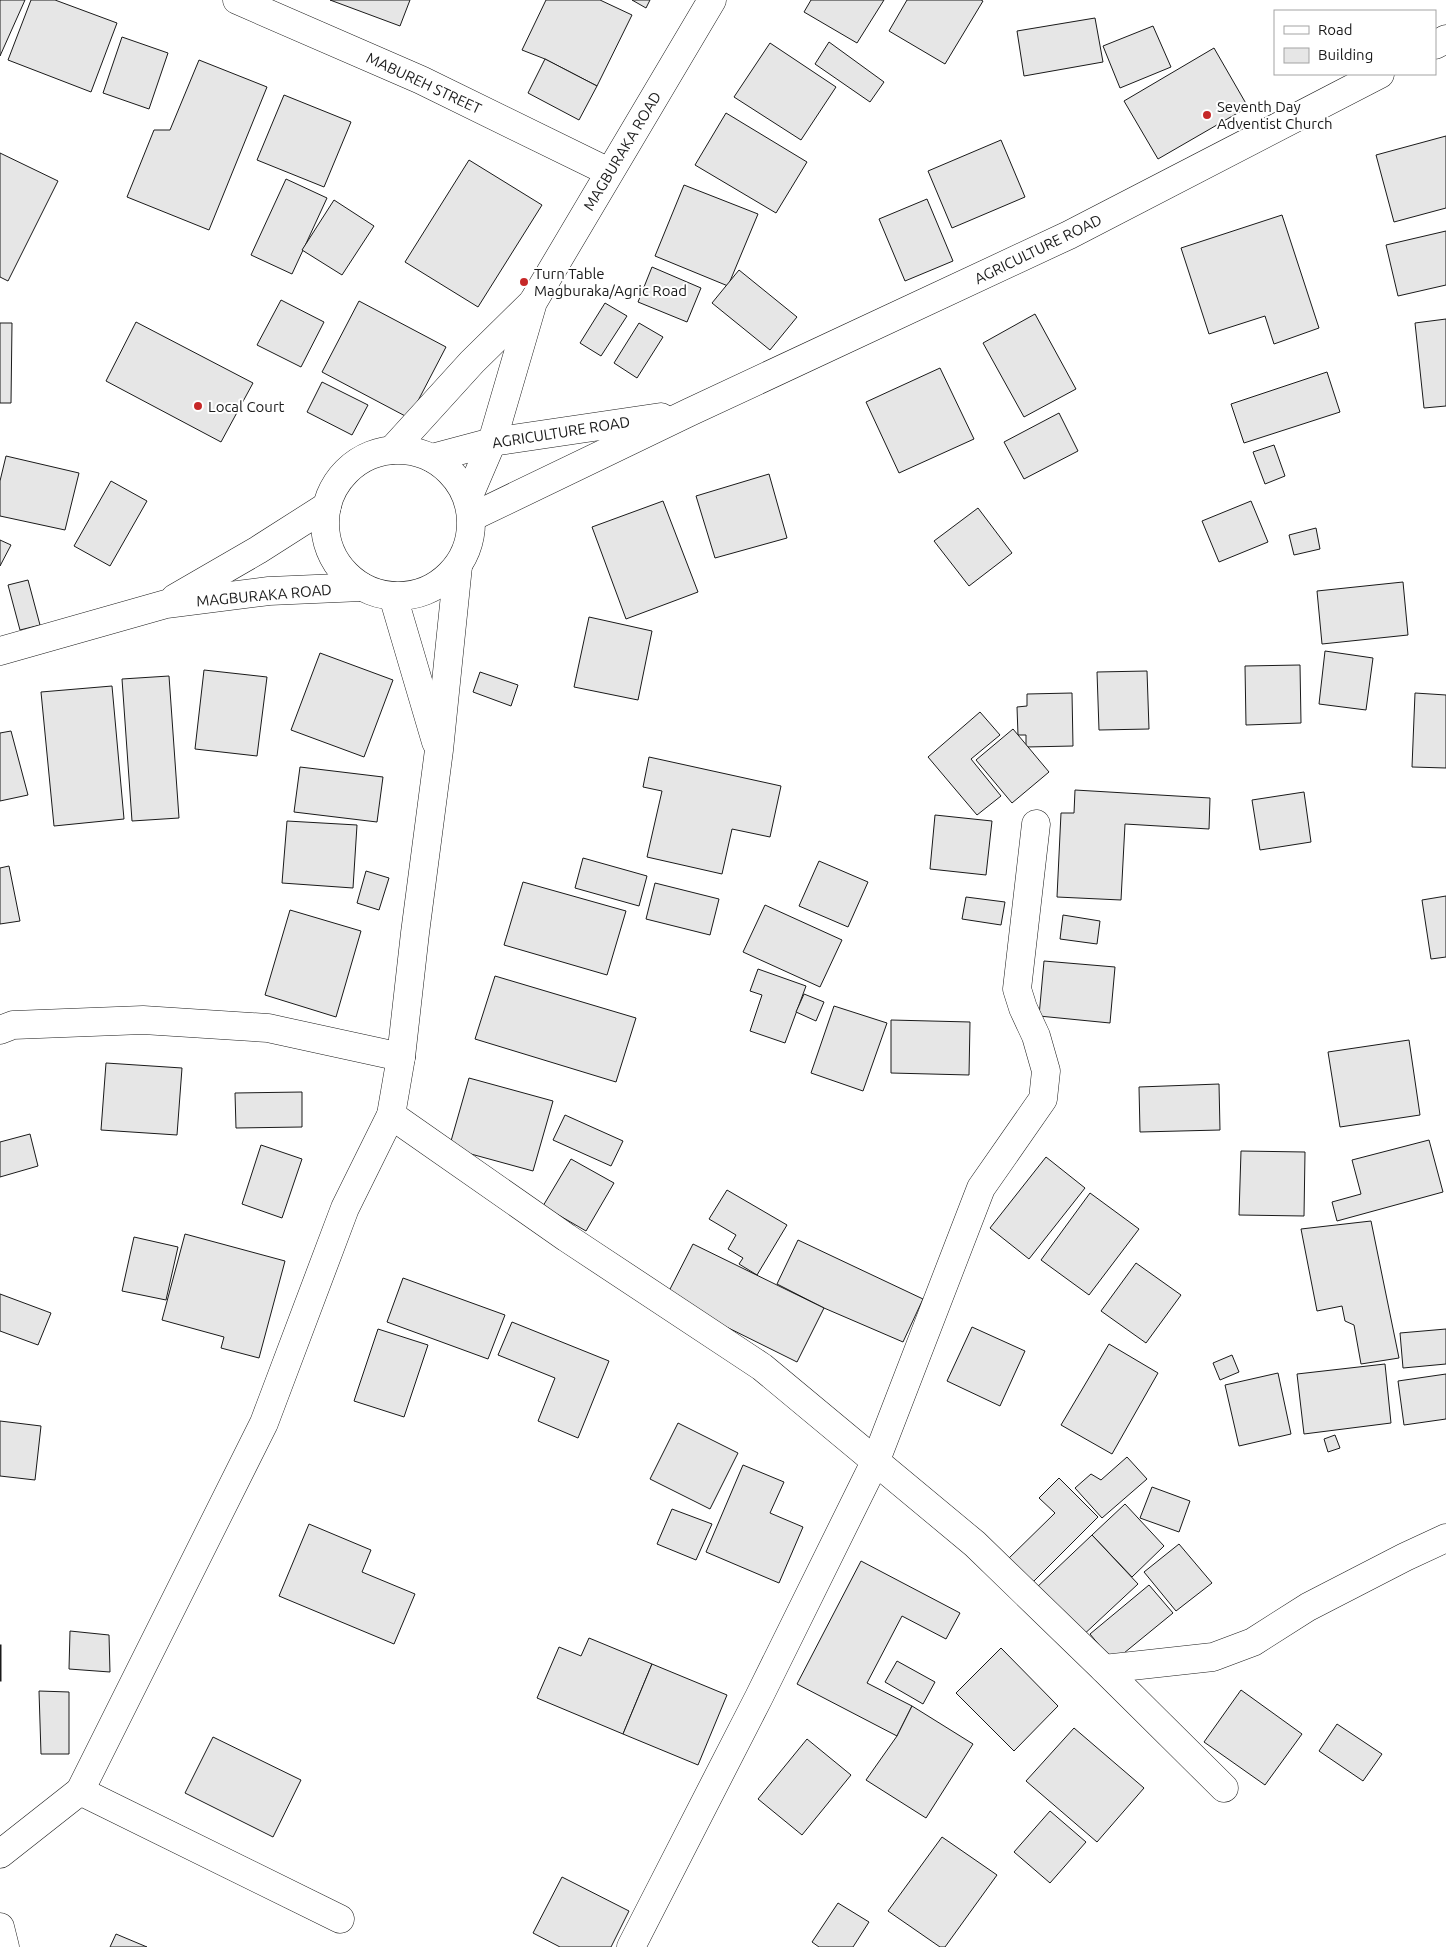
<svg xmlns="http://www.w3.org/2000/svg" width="1446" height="1947" viewBox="0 0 1446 1947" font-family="Ubuntu,sans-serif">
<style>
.building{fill:#e6e6e6;stroke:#1a1a1a}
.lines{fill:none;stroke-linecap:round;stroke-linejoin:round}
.street-casing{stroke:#1a1a1a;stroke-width:29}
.secondary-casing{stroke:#1a1a1a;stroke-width:29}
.primary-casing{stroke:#1a1a1a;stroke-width:29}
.street{stroke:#fff;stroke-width:28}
.secondary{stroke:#fff;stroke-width:28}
.primary{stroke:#fff;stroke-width:28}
.poi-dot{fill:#c62828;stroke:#fff;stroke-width:2}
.labels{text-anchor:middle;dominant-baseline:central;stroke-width:4;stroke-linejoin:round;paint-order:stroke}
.street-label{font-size:15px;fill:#1a1a1a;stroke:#fff}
.poi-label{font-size:15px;fill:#1a1a1a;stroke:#fff;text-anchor:start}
</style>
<rect width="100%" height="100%" fill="#fff"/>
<g class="building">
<polygon points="0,0 25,0 0,56"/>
<polygon points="31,0 55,0 117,23 91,92 8,60"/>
<polygon points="330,0 410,0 400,26"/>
<polygon points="546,0 600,0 632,15 597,86 545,59 522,50"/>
<polygon points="632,0 650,0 646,8"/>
<polygon points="811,0 884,0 857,43 804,12"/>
<polygon points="907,0 981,0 983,1 945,64 889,31"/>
<polygon points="1095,18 1103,62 1024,76 1017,31"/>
<polygon points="1153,26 1171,67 1120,88 1103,46"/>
<polygon points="122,37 168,53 149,109 103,93"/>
<polygon points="829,42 884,82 870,102 815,64"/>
<polygon points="770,43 836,87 801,140 734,97"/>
<polygon points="1214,48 1248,107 1158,159 1124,101"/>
<polygon points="545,59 597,86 579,120 528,93"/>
<polygon points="199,60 267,87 209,230 127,197 154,130 170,130"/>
<polygon points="284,95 351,122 324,187 257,160"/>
<polygon points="726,113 807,162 776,213 695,165"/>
<polygon points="1446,136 1446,208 1394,222 1376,155"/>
<polygon points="1001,140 1025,197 952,228 928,171"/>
<polygon points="0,153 58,181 8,281 0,277"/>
<polygon points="469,160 542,205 478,307 405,262"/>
<polygon points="286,179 327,198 292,274 251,255"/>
<polygon points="684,185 758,214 728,286 655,256"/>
<polygon points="927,199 953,261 905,281 879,219"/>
<polygon points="334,200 374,226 342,275 302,250"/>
<polygon points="1282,215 1319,328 1274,344 1265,316 1209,334 1181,248"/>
<polygon points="1446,231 1446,285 1398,296 1386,245"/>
<polygon points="652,267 701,288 687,322 638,302"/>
<polygon points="739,270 797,317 770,350 712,303"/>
<polygon points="281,300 324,322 301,367 257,345"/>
<polygon points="359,301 446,347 409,418 322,372"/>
<polygon points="605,303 627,316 601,356 580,343"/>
<polygon points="1035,314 1076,389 1024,417 983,343"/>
<polygon points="1446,319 1446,406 1424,408 1415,323"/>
<polygon points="136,322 253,383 221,442 106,381"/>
<polygon points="0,323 12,323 11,403 0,403"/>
<polygon points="639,323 663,337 637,378 614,363"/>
<polygon points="940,368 974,439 899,473 866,402"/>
<polygon points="1327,372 1340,412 1244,443 1231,404"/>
<polygon points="322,382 368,405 352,435 307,412"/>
<polygon points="1059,413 1078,451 1024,479 1004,442"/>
<polygon points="1274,445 1285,476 1265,484 1253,452"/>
<polygon points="6,456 79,473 65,530 0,516 0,481"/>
<polygon points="769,474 787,538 715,558 696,496"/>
<polygon points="111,481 147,501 110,566 74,546"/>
<polygon points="663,501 698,592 626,619 592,527"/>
<polygon points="1251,501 1268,542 1219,562 1202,521"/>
<polygon points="978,508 1012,553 969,586 934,541"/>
<polygon points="1316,528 1320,549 1294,555 1289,535"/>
<polygon points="0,540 11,545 0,566"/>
<polygon points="28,580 40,625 20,630 8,585"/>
<polygon points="1403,582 1408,635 1322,644 1317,591"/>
<polygon points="589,617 652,631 638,700 574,687"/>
<polygon points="1325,651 1373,658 1366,710 1319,704"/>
<polygon points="320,653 393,680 364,757 291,730"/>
<polygon points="1300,665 1301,723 1246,725 1245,666"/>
<polygon points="204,670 267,677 257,756 195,749"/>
<polygon points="1147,671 1149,729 1099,730 1097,672"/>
<polygon points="480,672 518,685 511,706 473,692"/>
<polygon points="169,676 179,818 132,821 122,679"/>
<polygon points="112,686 124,819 54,826 41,692"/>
<polygon points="1072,693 1073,746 1026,747 1026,735 1018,735 1017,707 1027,706 1027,694"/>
<polygon points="1415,693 1446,695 1446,768 1412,767"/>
<polygon points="980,712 1000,735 971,759 1001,796 977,815 928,757"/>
<polygon points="1013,729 1049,772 1012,803 976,760"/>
<polygon points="11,731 28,795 0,801 0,733"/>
<polygon points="649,757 781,786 770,837 732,829 722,874 647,857 662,791 643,787"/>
<polygon points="300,767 383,777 377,822 294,812"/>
<polygon points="1075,790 1210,798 1209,829 1125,824 1121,900 1057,897 1061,813 1074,813"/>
<polygon points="1304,792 1311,842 1260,850 1252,800"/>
<polygon points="935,815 992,821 986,875 930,869"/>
<polygon points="287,821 357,825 353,888 282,883"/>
<polygon points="583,858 647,876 639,906 575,888"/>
<polygon points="819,861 868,882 848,927 799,906"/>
<polygon points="9,866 20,921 0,924 0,868"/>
<polygon points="366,871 389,878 379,910 357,903"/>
<polygon points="523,882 626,911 607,975 504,945"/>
<polygon points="655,883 719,899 710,935 646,919"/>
<polygon points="1446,896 1446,957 1431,959 1422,900"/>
<polygon points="966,897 1005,902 1001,925 962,919"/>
<polygon points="765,905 842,940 820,987 743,952"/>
<polygon points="290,910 361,931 336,1017 265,995"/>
<polygon points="1063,915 1100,921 1097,944 1060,939"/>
<polygon points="1044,961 1115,967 1110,1023 1039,1016"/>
<polygon points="758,969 806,986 785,1043 750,1031 762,995 750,991"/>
<polygon points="495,976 636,1018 616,1082 475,1039"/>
<polygon points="804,994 824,1002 816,1021 796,1012"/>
<polygon points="834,1006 887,1023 863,1091 811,1073"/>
<polygon points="891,1020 970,1022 969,1075 891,1073"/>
<polygon points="1409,1040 1420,1115 1340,1127 1328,1052"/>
<polygon points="106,1063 182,1068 177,1135 101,1130"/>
<polygon points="469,1078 553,1101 533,1171 449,1148"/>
<polygon points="1219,1084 1220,1130 1140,1132 1139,1087"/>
<polygon points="302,1092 302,1127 236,1128 235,1093"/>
<polygon points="565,1115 623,1141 611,1166 553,1140"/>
<polygon points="30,1134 38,1166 0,1177 0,1142"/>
<polygon points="1429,1140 1443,1192 1337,1221 1332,1202 1361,1194 1352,1160"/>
<polygon points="261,1145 302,1159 282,1218 242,1204"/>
<polygon points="1241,1151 1305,1152 1304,1216 1239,1215"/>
<polygon points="1046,1157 1085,1188 1029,1259 990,1228"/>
<polygon points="571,1159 614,1183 586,1231 543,1206"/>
<polygon points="727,1190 787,1225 757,1275 739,1264 743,1258 728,1249 736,1235 709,1219"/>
<polygon points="1090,1193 1139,1229 1089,1295 1041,1260"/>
<polygon points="1371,1221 1399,1358 1361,1364 1354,1325 1345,1321 1342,1306 1317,1311 1301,1229"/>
<polygon points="185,1234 285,1261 259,1358 221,1348 224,1337 162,1320"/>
<polygon points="134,1237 178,1247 166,1300 122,1291"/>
<polygon points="798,1240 923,1299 903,1342 824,1308 777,1284"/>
<polygon points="693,1244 824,1308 797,1362 666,1297"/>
<polygon points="1136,1263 1181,1295 1146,1343 1101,1311"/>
<polygon points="403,1278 505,1315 488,1359 387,1322"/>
<polygon points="0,1294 51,1313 38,1345 0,1331"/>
<polygon points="512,1322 609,1361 578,1438 538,1421 555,1378 498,1355"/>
<polygon points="972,1327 1025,1351 1000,1406 947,1381"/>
<polygon points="378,1329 428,1345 404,1417 354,1401"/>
<polygon points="1446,1329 1446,1364 1403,1368 1400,1333"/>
<polygon points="1109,1344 1158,1373 1112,1454 1061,1425"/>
<polygon points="1232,1355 1239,1372 1220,1380 1213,1363"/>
<polygon points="1385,1364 1391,1423 1304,1434 1297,1374"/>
<polygon points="1278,1373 1291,1434 1239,1446 1225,1385"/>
<polygon points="1446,1374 1446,1419 1404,1425 1398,1381"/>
<polygon points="0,1421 41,1426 35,1480 0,1476"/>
<polygon points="678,1423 738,1453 710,1509 650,1479"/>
<polygon points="1335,1435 1340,1448 1328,1452 1324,1439"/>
<polygon points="1127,1457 1147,1479 1102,1518 1075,1488 1091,1474 1101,1480"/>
<polygon points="743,1465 784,1482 770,1513 803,1527 779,1583 706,1552"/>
<polygon points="1059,1478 1098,1517 1030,1585 1006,1561 1055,1513 1039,1498"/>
<polygon points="1152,1487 1190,1501 1179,1532 1140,1518"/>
<polygon points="1125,1504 1164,1546 1132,1577 1092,1535"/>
<polygon points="672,1509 712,1524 696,1560 657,1544"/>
<polygon points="309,1524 371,1550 362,1572 415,1594 394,1644 279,1596"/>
<polygon points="1092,1535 1138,1584 1080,1638 1034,1590"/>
<polygon points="1179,1544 1212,1583 1176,1611 1144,1572"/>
<polygon points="861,1561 960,1613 946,1639 902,1616 867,1683 912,1706 897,1736 797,1684"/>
<polygon points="1149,1585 1173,1613 1113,1662 1090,1634"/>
<polygon points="70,1631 109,1635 110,1672 69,1669"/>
<polygon points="589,1638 652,1664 623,1734 537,1698 559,1647 581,1656"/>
<rect x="0" y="1645" width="1" height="36"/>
<polygon points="1001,1648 1058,1706 1014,1751 956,1693"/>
<polygon points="897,1661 935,1682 923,1704 885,1682"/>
<polygon points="652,1664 727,1695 698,1765 623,1734"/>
<polygon points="1241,1690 1302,1734 1265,1785 1204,1742"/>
<polygon points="39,1691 69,1692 69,1754 41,1754"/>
<polygon points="912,1706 973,1744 926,1818 866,1780 897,1736"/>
<polygon points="1337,1724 1382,1754 1363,1781 1319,1751"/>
<polygon points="1074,1728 1144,1788 1097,1842 1026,1781"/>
<polygon points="213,1737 301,1780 273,1837 185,1793"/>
<polygon points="807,1739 851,1775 802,1835 758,1799"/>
<polygon points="1050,1811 1086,1842 1050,1883 1014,1852"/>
<polygon points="942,1837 997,1875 945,1947 940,1947 888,1911"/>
<polygon points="562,1877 629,1911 611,1947 560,1947 533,1933"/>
<polygon points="838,1903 869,1922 853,1947 819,1947 812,1942"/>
<polygon points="116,1934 147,1947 110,1947"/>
</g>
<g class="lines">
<g class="street-casing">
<g id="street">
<polyline points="237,0 421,80 609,172"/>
<polyline points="393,596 436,742"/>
<polyline points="0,1030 13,1025 143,1020 268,1028 401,1057"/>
<polyline points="391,1115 567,1238 762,1367 975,1544 1104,1669 1224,1788"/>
<polyline points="1104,1669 1213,1657 1253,1642 1308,1607 1405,1557 1446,1538"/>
<polyline points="80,1791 340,1919"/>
<polyline points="0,1854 80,1791 264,1423 345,1208 391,1115 401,1057 415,933 439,750 458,566"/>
<polyline points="631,1947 759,1697 876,1460 981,1188 1043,1099 1046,1071 1036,1036 1023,1008 1017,989 1036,824"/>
</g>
</g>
<g class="secondary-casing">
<g id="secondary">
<polyline points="1435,45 1446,39"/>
<circle cx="398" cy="523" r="73"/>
<polyline points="392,450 472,362 532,303"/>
<polyline points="432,458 492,442 661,417"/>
<polyline points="468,498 492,442 533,302 712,0"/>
<polyline points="472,517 690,412 1069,235 1380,74"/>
<polyline points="175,598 258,550 327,506"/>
<polyline points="0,651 166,604 269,591 362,587"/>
</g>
</g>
<g class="primary-casing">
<polyline id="primary" points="0,1927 5,1947"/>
</g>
<use href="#street" class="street"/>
<use href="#secondary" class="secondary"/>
<use href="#primary" class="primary"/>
</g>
<g class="poi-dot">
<circle cx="1207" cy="115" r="5"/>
<circle cx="524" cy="282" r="5"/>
<circle cx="198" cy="406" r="5"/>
</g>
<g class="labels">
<g class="street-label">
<text transform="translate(424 83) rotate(25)">MABUREH STREET</text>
<text transform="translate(622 151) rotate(-59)">MAGBURAKA ROAD</text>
<text transform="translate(1038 249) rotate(-26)">AGRICULTURE ROAD</text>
<text transform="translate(561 432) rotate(-9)">AGRICULTURE ROAD</text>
<text transform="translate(264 595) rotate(-5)">MAGBURAKA ROAD</text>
</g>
<g class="poi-label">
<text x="1217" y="106">Seventh Day<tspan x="1217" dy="17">Adventist Church</tspan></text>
<text x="534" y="273">Turn Table<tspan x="534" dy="17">Magburaka/Agric Road</tspan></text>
<text x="208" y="406">Local Court</text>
</g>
</g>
<rect x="1274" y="10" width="162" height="65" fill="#ffffff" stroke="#a3a3a3"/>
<rect x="1284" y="26" width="25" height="8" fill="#ffffff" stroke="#a3a3a3"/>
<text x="1318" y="35" font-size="15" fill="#1a1a1a">Road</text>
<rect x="1284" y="48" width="25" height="15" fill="#e6e6e6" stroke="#a3a3a3"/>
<text x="1318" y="60" font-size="15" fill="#1a1a1a">Building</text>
</svg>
